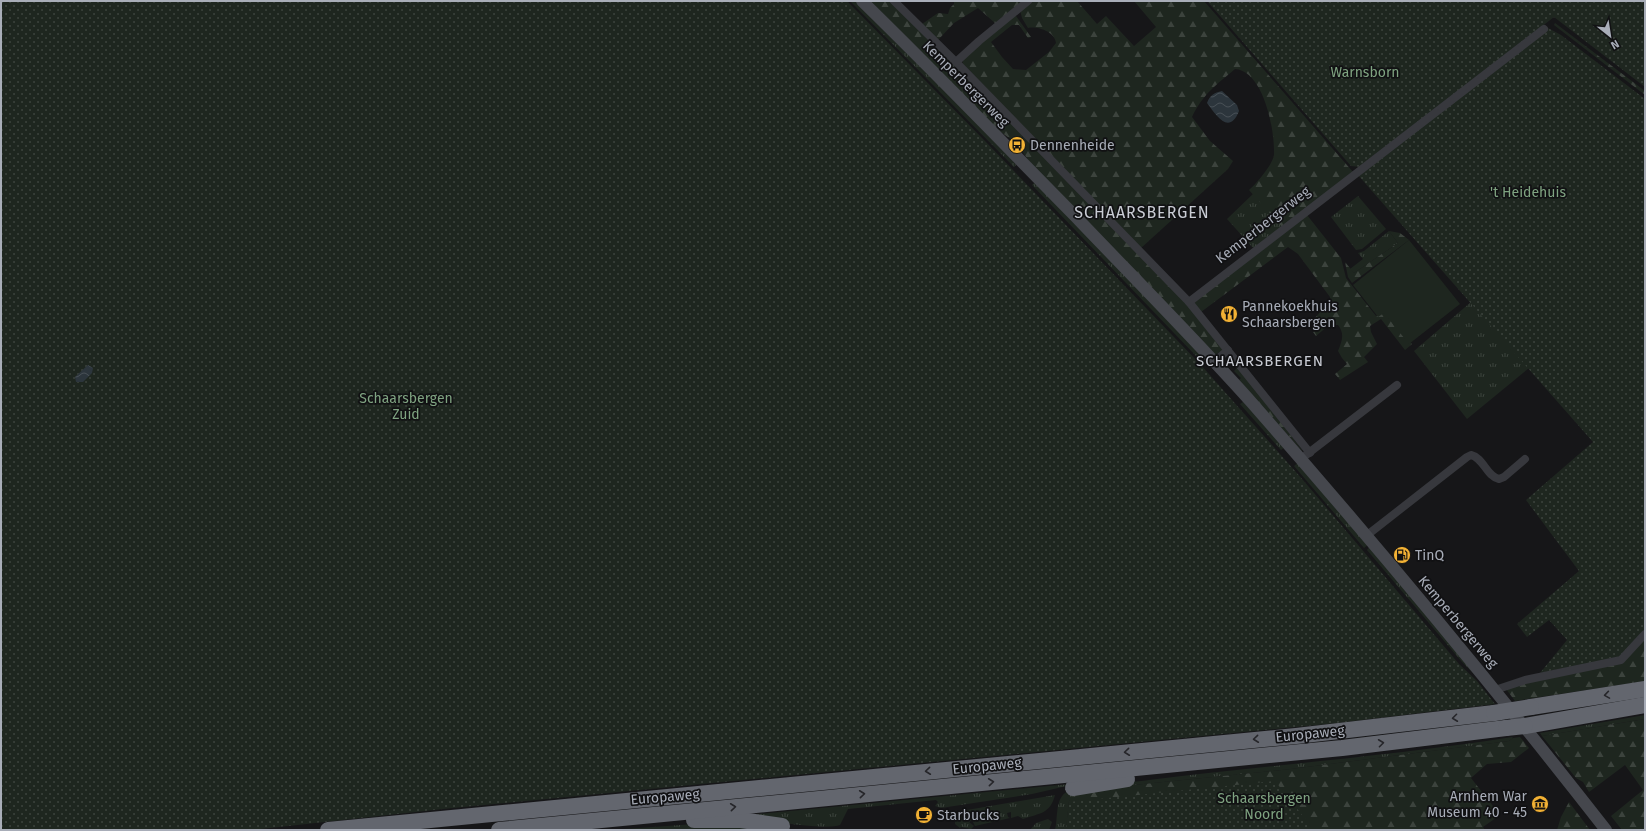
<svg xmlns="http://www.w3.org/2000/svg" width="1646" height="831" viewBox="0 0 1646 831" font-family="'Fira Sans',sans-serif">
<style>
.grass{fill:url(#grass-tufts)}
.forest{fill:url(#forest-firs)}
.park{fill:url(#park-dots)}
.garden{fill:#1e261f}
.water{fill:url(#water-waves)}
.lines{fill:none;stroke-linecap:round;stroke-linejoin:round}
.street{stroke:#37383d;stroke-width:8}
.secondary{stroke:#45474d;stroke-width:12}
.highway{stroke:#63666e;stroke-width:16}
.highway-bridge{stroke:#63666e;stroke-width:16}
.oneway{stroke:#26262a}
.labels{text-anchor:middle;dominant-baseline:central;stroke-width:3.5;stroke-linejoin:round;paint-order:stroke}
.park-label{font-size:14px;fill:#7fa381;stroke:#111113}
.street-label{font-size:14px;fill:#a8adb8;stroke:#111113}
.poi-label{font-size:14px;fill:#a8adb8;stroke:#111113;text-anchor:start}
.neighbourhood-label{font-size:15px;letter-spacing:1px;fill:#c9ccd4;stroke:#111113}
.quarter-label{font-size:16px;letter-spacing:1px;fill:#c9ccd4;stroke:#111113}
</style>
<defs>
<pattern id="grass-tufts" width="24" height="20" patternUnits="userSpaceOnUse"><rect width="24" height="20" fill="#1e261f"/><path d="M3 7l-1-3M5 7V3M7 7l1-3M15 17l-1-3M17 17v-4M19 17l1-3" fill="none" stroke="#3c433d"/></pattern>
<pattern id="forest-firs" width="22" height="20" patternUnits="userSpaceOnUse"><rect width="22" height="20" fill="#1e261f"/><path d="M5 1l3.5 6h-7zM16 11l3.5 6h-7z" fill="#3c433d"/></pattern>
<pattern id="park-dots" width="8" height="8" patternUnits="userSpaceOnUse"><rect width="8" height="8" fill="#1e261f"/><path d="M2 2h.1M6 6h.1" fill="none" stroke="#3c433d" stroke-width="1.8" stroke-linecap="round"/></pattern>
<pattern id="water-waves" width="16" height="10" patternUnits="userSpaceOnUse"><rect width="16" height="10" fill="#2c353c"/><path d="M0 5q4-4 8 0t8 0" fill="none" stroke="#485056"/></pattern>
</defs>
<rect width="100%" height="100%" fill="#161618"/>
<g class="grass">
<polygon points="850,1 856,1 1000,144 1016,165 1014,167"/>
<polygon points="1035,182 1202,354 1198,358 1032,185"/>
<polygon points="1254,193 1282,227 1254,249 1227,219"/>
<polygon points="1358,196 1386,229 1362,249 1356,250 1331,217"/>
<polygon points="1389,231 1398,243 1354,273 1350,269 1363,259 1358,253 1364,251"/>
<polygon points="1471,302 1529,368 1467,419 1414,351"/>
<polygon points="1243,402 1285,447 1281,450 1240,404"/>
<polygon points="1299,462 1369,544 1364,548 1294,466"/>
<polygon points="1370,546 1479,679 1462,662 1367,550"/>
<polygon points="1645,715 1645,719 1542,736 1540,733"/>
<path d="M1512 737 1513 738 1509 741 1291 769 1094 789 1069 801 1066 830H1055C1058 819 1055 801 1065 793 1073 787 1134 782 1149 780 1270 765 1392 756 1512 737Z"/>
<path d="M1070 784 1071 785 1032 794 941 808 935 806 938 802 936 800 848 809 840 825C824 831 760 819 738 816Z"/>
<path d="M1055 795C1050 814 1040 813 1023 819L1018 816 1011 818V812L1007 813 1008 817 1010 818 975 826 972 820 969 822 974 826 971 829 961 827 960 828 955 824V820L967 810Z"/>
<polygon points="1048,819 1052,822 1049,830 1030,830 1036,823"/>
<polygon points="709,823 778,830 611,830"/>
</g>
<g class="forest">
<polygon points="867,1 891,1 1024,135 1016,143 994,127"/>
<polygon points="956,1 1026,1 996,24 978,8 954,23 938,40 922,24 938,13 948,14 950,8 954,4 954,2"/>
<path d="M1031 1H1077L1097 24 1106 16 1134 46 1156 27 1134 1H1204L1353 172 1282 227 1249 190C1256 184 1273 164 1274 155 1275 131 1264 71 1235 69 1216 85 1203 94 1192 117L1210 141 1233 161 1228 169 1141 248 963 64 962 58 1012 16H1016L1031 37 1028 38 1019 25H1012L991 42 1002 57 1013 69 1026 70 1049 52 1056 43C1055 32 1038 26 1028 28L1022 18 1020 10Z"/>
<polygon points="1555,23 1645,91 1645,95 1554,25"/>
<polygon points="1025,135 1187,303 1223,347 1222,351 1214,355 1036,171 1022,151 1023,150 1016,144"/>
<path d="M1307 215 1341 258 1346 278 1376 316 1385 311 1412 344 1405 350 1381 319 1370 326 1371 332 1377 344 1364 357 1368 362 1340 380 1335 374 1347 364 1342 358 1338 351C1342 341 1345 334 1338 325H1329L1316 336 1313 332 1319 326 1314 319 1330 301V297L1298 254 1288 247 1201 312 1193 303Z"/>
<polygon points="1389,231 1400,233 1409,240 1352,283 1348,277 1345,262 1354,273 1398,243"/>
<polygon points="1238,367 1302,450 1302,451 1239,380 1241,378 1234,371"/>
<polygon points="1645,637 1645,681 1515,701 1506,689"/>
<polygon points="1645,719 1645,830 1622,830 1611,816 1643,790 1625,765 1589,792 1583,782 1576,778 1542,736"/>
<polygon points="1520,737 1529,748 1511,762 1487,764 1471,778 1500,815 1483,827 1485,830 1066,830 1069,801 1078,793 1094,789 1291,769 1509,741 1513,738"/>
<polygon points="1569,802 1590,830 1557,830 1561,817"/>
</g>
<g class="park">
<polygon points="1,1 847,1 985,141 1200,364 1303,480 1459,664 1477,681 1495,704 1337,723 443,809 251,830 1,830"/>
<polygon points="1207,1 1645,1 1645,87 1554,17 1360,167 1351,166"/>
<polygon points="1548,28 1561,35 1645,99 1645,629 1621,656 1540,673 1567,640 1549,620 1527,637 1517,624 1579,571 1526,500 1593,442 1357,174"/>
<polygon points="1275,781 1314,830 1066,830 1069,802"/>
</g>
<polygon class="garden" points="1409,240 1460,304 1409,344 1384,313 1378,317 1353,285"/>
<g class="water">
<path d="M1222 91 1237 105 1239 111C1229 136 1216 115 1207 103 1210 95 1214 93 1222 91Z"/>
<polygon points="88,365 93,368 92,373 83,382 76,382 75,377"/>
</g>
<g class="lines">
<g class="street">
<polyline points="894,1 956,62 1189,302 1310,453"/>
<polyline points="956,62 979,41 1028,1"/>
<polyline points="1189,302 1544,29"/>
<polyline points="1214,362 1228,350"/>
<polyline points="1306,455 1397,385"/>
<path d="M1366 536 1467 457 1471 455C1484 458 1486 476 1499 479L1504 477 1525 459"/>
<polyline points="1495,690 1525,680 1621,660 1645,634"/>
</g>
<path class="secondary" d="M862 1C934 71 1004 144 1075 216 1134 278 1195 339 1252 403 1374 542 1492 684 1606 830"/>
<g class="highway">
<polyline points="1531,707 1645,689"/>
<polyline points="1525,726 1645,705"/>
<polyline points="1073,788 1127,779"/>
<polyline points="694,820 741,820 782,826"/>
<polyline points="328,830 1296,736 1494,713"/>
<polyline points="499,830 1342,748 1506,728"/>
</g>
<g class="highway-bridge">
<polyline points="1494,713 1531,707"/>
<polyline points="1506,728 1525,726"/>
</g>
</g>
<defs><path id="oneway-chevron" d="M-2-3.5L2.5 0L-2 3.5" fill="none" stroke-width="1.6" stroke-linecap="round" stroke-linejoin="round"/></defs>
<g class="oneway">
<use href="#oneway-chevron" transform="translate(1607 695) rotate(171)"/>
<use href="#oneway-chevron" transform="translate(1455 718) rotate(173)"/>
<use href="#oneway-chevron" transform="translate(1256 739) rotate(174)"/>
<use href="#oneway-chevron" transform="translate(1381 743) rotate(-7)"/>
<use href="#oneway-chevron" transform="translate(1127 752) rotate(174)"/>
<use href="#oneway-chevron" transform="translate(928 771) rotate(174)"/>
<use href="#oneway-chevron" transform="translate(991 782) rotate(-6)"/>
<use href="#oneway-chevron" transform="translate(862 794) rotate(-6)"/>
<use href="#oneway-chevron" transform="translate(733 807) rotate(-6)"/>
</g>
<defs>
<g id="bus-disc" transform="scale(0.9)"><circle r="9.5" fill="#f2b134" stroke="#111113"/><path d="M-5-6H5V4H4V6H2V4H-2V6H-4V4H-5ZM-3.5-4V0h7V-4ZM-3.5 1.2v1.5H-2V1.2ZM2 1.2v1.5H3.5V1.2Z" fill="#111"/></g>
<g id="restaurant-disc" transform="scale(0.9)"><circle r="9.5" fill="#f2b134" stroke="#111113"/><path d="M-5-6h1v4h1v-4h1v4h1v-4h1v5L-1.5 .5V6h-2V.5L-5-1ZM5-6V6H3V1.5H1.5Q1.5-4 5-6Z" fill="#111"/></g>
<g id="fuel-disc" transform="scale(0.9)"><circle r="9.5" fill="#f2b134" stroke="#111113"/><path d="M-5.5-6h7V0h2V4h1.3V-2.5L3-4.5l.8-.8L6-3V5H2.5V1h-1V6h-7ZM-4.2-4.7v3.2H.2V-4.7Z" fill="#111"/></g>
<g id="museum-disc" transform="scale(0.9)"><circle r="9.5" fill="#f2b134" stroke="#111113"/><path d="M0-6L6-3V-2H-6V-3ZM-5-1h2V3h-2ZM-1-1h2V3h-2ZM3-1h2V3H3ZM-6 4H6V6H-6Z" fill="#111"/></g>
<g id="cafe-disc" transform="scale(0.9)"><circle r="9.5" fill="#f2b134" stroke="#111113"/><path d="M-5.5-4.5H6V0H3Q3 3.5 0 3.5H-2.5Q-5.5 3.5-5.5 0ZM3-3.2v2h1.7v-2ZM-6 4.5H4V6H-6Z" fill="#111"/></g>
</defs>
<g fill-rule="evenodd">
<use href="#bus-disc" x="1017" y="145"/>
<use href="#restaurant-disc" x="1229" y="314"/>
<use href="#fuel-disc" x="1402" y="555"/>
<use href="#museum-disc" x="1540" y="804"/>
<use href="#cafe-disc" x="924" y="815"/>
</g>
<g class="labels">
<g class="park-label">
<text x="1365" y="72">Warnsborn</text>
<text x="1528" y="192">'t Heidehuis</text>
<text x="406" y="398">Schaarsbergen<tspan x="406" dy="16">Zuid</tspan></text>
<text x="1264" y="798">Schaarsbergen<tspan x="1264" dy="16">Noord</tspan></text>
</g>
<g class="street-label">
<text transform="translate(966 84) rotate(45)">Kemperbergerweg</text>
<text transform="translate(1263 225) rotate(-38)">Kemperbergerweg</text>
<text transform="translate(1458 622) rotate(50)">Kemperbergerweg</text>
<text transform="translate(1310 734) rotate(-6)">Europaweg</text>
<text transform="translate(987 766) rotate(-6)">Europaweg</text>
<text transform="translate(665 797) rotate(-5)">Europaweg</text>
</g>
<g class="poi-label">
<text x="1030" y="145">Dennenheide</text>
<text x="1242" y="306">Pannekoekhuis<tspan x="1242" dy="16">Schaarsbergen</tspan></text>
<text x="1415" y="555">TinQ</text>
<text x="1527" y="796" text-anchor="end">Arnhem War<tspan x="1527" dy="16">Museum 40 - 45</tspan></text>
<text x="937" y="815">Starbucks</text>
</g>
<g class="neighbourhood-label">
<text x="1260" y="361">SCHAARSBERGEN</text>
</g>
<g class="quarter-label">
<text x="1142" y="212">SCHAARSBERGEN</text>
</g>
</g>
<rect width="1646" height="831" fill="none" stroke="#a8adb8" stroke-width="4"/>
<g transform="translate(1610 36) rotate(150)" stroke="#111113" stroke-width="3" paint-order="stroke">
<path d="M0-3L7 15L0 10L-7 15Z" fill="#a8adb8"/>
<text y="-6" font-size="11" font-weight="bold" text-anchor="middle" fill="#a8adb8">N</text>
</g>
</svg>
